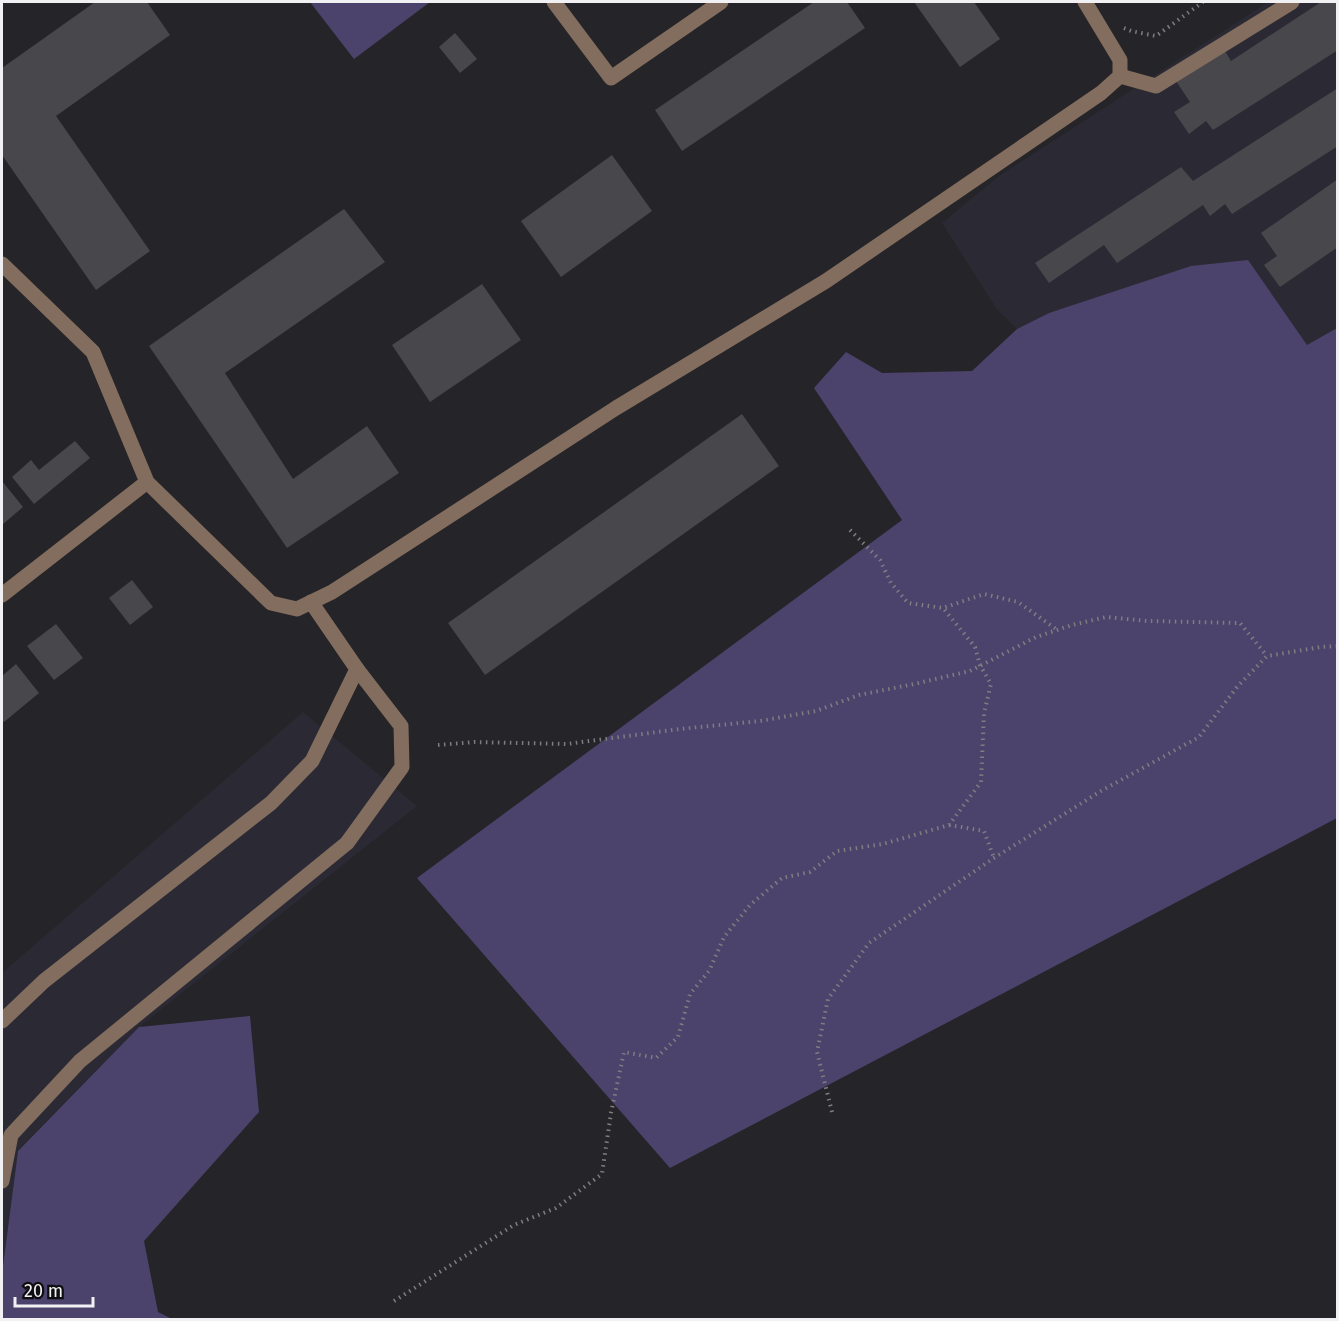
<svg xmlns="http://www.w3.org/2000/svg" width="1339" height="1321" viewBox="0 0 1339 1321" font-family="'Fira Sans',sans-serif">
<style>
.built{fill:#2b2a34}
.green{fill:#4b436b}
.building{fill:#47474c}
.lines{fill:none;stroke-linecap:round;stroke-linejoin:round}
.path{stroke:#7e7d81;stroke-width:4;stroke-dasharray:1.5 4.5;stroke-linecap:butt}
.minor{stroke:#826d5e;stroke-width:15}
</style>
<rect width="100%" height="100%" fill="#252428"/>
<g class="built">
<polygon points="1268,2 1337,2 1337,328 1307,345 1247,260 1049,313 1017,329 996,308 942,223 999,176"/>
<polygon points="303,712 417,806 139,1027 18,1150 3,1266 2,1268 2,973"/>
</g>
<g class="green">
<polygon points="310,2 430,2 354,59"/>
<polygon points="1248,260 1307,345 1337,328 1337,818 670,1168 417,878 902,520 814,388 846,352 882,373 972,371 1017,329 1049,313 1191,266"/>
<polygon points="250,1016 259,1112 144,1241 158,1312 172,1319 2,1319 2,1268 3,1266 18,1151 139,1027"/>
</g>
<g class="building">
<polygon points="95,2 147,2 170,35 56,116 150,251 96,290 2,155 2,68"/>
<polygon points="814,2 847,2 865,28 682,151 655,110"/>
<polygon points="914,2 974,2 1000,39 960,67"/>
<polygon points="1321,2 1338,2 1338,50 1213,130 1206,121 1189,134 1174,112 1190,102 1176,81 1225,51 1231,61"/>
<polygon points="455,33 477,59 460,73 439,47"/>
<polygon points="1338,88 1338,146 1232,214 1225,204 1210,216 1203,205 1117,263 1104,245 1049,283 1035,263 1181,167 1193,181"/>
<polygon points="612,155 652,211 561,277 521,221"/>
<polygon points="1338,179 1338,247 1280,287 1264,265 1277,256 1261,233"/>
<polygon points="344,209 385,262 225,373 293,479 367,426 399,473 287,548 149,346"/>
<polygon points="482,284 521,340 430,402 392,345"/>
<polygon points="742,414 779,466 485,675 448,623"/>
<polygon points="75,441 90,458 34,504 12,477 31,460 39,470"/>
<polygon points="2,481 23,507 2,525"/>
<polygon points="132,580 153,607 130,625 109,598"/>
<polygon points="56,624 83,658 54,680 27,646"/>
<polygon points="16,664 39,693 4,722 2,719 2,676"/>
</g>
<g class="lines">
<g class="path">
<polyline points="1124,28 1131,31 1156,36 1203,2"/>
<polyline points="850,530 880,560 891,583 908,603 943,608 984,594 1018,602 1056,629"/>
<polyline points="438,745 474,742 567,744 680,729 760,721 816,711 859,695 914,684 970,671 1036,637 1072,625 1106,617 1147,621 1240,623 1267,656"/>
<polyline points="949,825 984,831 994,858"/>
<polyline points="832,1112 817,1052 828,999 869,943 994,858 1101,791 1199,737 1237,687 1267,656 1321,647 1338,646"/>
<polyline points="394,1301 514,1225 556,1208 602,1174 611,1113 624,1052 656,1058 678,1037 690,994 709,971 724,937 750,905 782,878 810,872 837,851 883,844 949,825 981,782 984,713 991,684 980,665 975,647 943,608"/>
</g>
<g class="minor">
<polyline points="554,2 611,78 721,2"/>
<polyline points="1120,76 1156,86 1292,2"/>
<polyline points="2,264 93,352 147,482 271,603 297,609 332,592 616,408 826,281 1101,93 1120,76 1120,60 1085,2"/>
<polyline points="2,595 147,482"/>
<polyline points="2,1021 44,981 271,803 312,761 357,669 311,602"/>
<polyline points="2,1181 11,1135 80,1061 347,843 402,767 401,726 357,669"/>
</g>
</g>
<rect width="1339" height="1321" fill="none" stroke="#f1f1f4" stroke-width="6"/>
<path d="M15 1297v9h78v-9" fill="none" stroke="#f1f1f4" stroke-width="3"/>
<text x="24" y="1297" font-size="18" fill="#f1f1f4" stroke="#0e0d0f" stroke-width="4.5" paint-order="stroke">20 m</text>
</svg>
